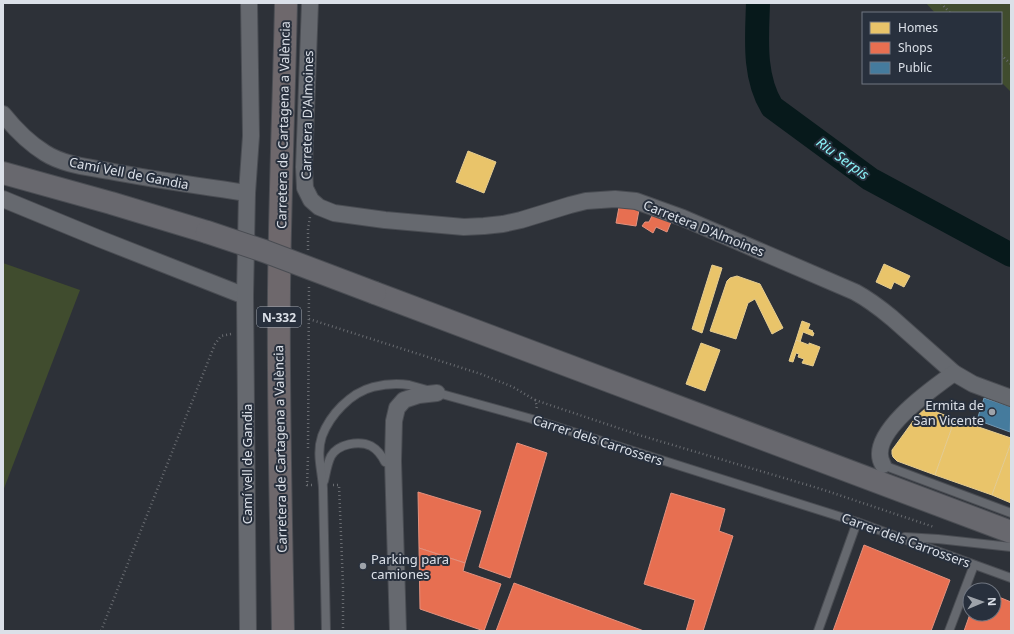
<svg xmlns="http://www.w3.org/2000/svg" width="1014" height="634" viewBox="0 0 1014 634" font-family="'Noto Sans',sans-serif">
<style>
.green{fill:#404c2e}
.homes{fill:#e9c46a;stroke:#e5cc90}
.shops{fill:#e76f51;stroke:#e3917e}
.public{fill:#457b9d;stroke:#7299b4}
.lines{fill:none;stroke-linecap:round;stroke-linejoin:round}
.river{stroke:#07191b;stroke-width:24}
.service-casing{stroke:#4a4d53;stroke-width:10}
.minor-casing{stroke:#4a4d53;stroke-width:18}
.secondary-casing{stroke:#4a4d53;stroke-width:24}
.trunk-casing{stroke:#4a4d53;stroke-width:24}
.path{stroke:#696c71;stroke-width:2.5;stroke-dasharray:1 3;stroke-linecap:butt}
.service{stroke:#66696f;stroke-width:8}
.minor{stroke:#66696f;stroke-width:16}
.secondary{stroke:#68686e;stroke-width:22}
.trunk{stroke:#6e686c;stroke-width:22}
.secondary-bridge-casing{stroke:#4a4d53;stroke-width:24;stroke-linecap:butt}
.secondary-bridge{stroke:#68686e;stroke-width:22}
.poi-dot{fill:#9ea3aa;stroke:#28303d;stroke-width:1.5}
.labels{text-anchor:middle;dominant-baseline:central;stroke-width:4;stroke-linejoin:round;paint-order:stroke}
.shield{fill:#28303d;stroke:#a5abb5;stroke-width:1}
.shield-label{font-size:12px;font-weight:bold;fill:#dbe0e8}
.street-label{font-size:13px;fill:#dbe0e8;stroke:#28303d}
.poi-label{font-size:13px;fill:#dbe0e8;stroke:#28303d;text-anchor:end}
.water-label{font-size:14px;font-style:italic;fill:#8af2f7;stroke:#28303d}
</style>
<rect width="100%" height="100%" fill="#2d3138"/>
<g class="green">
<polygon points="926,3 1011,3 1011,92 1001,82 1001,13 935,13"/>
<polygon points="3,263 80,290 3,491"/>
</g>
<g class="homes">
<polygon points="468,151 496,162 484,193 456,182"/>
<polygon points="884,264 910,276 904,287 894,282 891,289 876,282"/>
<polygon points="712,265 722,268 702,333 692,329"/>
<polygon points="737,276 760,284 783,328 772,334 755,299 748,303 736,339 710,331 727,281 730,278"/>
<polygon points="802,321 810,324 808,329 813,331 812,332 814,333 813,336 803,332 800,342 796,340"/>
<polygon points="796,340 809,345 809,343 820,347 813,366 802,363 804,359 798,357 799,354 796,353 793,362 789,361"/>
<polygon points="701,343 720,350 705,391 686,384"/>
<polygon points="926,408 955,419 935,475 897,461 893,457 892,454 892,450 895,446 916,417"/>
<polygon points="955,419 1011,438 1011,443 992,495 935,475"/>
<polygon points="1011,443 1011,503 992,495"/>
</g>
<g class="shops">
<polygon points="619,207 639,210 636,226 616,223"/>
<polygon points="653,214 671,222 667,232 656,227 653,233 642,226 645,222 649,222"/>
<polygon points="517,443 547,453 510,578 479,567"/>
<polygon points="418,492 481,511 465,563 419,548"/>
<polygon points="671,493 725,509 719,531 733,536 703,631 686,631 695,600 644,584"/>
<polygon points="864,545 950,580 931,631 833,631"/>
<polygon points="419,548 465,563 463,571 501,584 484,631 420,609"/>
<polygon points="514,583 644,631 496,631"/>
<polygon points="994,595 1011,602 1011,631 964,631 970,614 994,614"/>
</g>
<polygon class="public" points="984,398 1011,407 1010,432 977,420"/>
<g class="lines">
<path class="river" d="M758 3C757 37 753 76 772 107L870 179 1011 255"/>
<g class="service-casing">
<g id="service">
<polyline points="883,465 1011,513"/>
<path d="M324 481C326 473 327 464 331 456 338 444 359 440 371 446 378 450 382 456 385 462"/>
<polyline points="905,537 938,539 1011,547"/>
<path d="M326 631C325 583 324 535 323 488 322 470 316 454 322 436 330 415 350 393 373 387 385 384 397 383 409 385L532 419 857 522 1011 578"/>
<polyline points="818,631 857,522"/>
<polyline points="949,631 974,565"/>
</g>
</g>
<g class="minor-casing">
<g id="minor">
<path d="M310 3 304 167 305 188 311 200 319 207 334 213 385 220 464 227 484 226 503 224 521 220 570 205 586 201 615 199 636 201 683 218 855 292C868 299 880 308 892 318L954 373"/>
<path d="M3 114C15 129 29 143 45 153 64 165 88 167 109 171 155 180 201 186 247 193"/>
<polyline points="3,199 100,239 245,296"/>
<path d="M883 465C865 435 933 388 954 373L973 384 1011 398"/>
<polyline points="248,631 245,296 247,193 251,136 249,3"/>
<polyline points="398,631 393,461 394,421 397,408 404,400 419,395 437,393"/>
</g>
</g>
<g class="secondary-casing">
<g id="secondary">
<polyline points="3,173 111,203 207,232"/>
<polyline points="375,293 1011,532"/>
</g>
</g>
<g class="trunk-casing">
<path id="trunk" d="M283 631C281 517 278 404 279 290 280 194 284 99 286 3"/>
</g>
<g class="path">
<polyline points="941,3 950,13"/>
<polyline points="1001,55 1011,64"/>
<polyline points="308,250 308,229 310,217"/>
<polyline points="309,319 481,374 513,387 535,400 537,406 536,410"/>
<polyline points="535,400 639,435 821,489 934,527"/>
<polyline points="308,448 309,285"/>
<polyline points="308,457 307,485 312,485"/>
<polyline points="333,485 339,485 343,585 343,631"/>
<polyline points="101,631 215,344 221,336 231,334"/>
</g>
<use href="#service" class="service"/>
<use href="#minor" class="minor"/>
<use href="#secondary" class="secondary"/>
<use href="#trunk" class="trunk"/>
<g class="secondary-bridge-casing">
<polyline id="secondary-bridge" points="207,232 264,251 375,293"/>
</g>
<use href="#secondary-bridge" class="secondary-bridge"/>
</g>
<g class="poi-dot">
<circle cx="992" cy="412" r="4"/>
<circle cx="363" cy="566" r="4"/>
</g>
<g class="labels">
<rect class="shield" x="257" y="307" width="44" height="20" rx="3"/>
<g class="shield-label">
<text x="279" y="317">N-332</text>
</g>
<g class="street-label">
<text transform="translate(307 115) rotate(-89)">Carretera D'Almoines</text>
<text transform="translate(283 125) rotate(-89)">Carretera de Cartagena a València</text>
<text transform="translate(129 173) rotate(11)">Camí Vell de Gandia</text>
<text transform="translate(704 228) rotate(22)">Carretera D'Almoines</text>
<text transform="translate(598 440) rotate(18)">Carrer dels Carrossers</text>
<text transform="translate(280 449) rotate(-91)">Carretera de Cartagena a València</text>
<text transform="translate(247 464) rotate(-90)">Camí vell de Gandia</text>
<text transform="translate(906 540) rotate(20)">Carrer dels Carrossers</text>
</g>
<g class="poi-label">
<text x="984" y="405">Ermita de<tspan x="984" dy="15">San Vicente</tspan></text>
<text x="371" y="559" text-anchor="start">Parking para<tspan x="371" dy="15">camiones</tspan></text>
</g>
<g class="water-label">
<text transform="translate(843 158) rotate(36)">Riu Serpis</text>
</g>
</g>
<rect width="1014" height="634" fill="none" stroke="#dbe0e8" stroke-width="8"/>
<rect x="862" y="12" width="140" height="72" fill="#28303d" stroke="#707681"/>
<rect x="870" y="22" width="20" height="12" fill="#e9c46a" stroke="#707681"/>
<text x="898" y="32" font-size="12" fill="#dbe0e8">Homes</text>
<rect x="870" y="42" width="20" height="12" fill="#e76f51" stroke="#707681"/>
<text x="898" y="52" font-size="12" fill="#dbe0e8">Shops</text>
<rect x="870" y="62" width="20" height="12" fill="#457b9d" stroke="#707681"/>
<text x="898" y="72" font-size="12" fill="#dbe0e8">Public</text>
<g transform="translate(982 602) rotate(88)"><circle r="19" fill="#28303d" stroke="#707681"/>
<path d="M0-3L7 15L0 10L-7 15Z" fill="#9ea3aa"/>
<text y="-6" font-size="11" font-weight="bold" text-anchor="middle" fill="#dbe0e8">N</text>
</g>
</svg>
